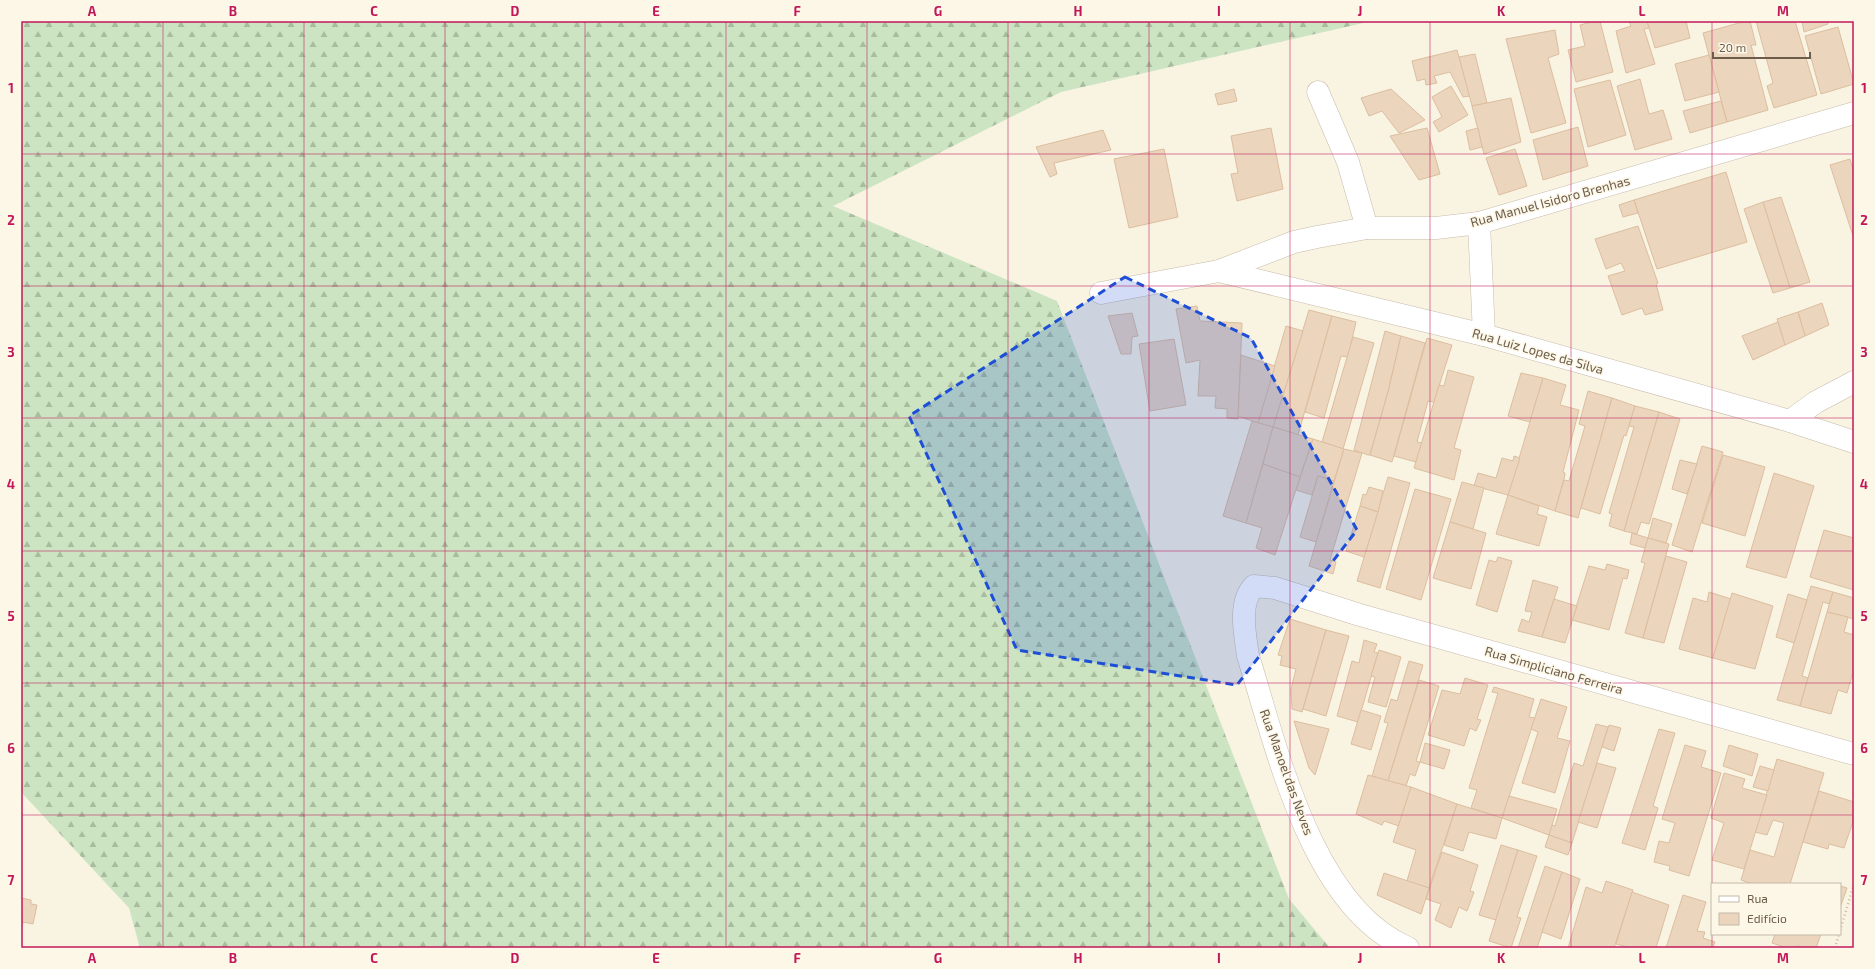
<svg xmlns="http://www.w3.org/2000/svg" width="1875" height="969" viewBox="0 0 1875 969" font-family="'Exo 2',sans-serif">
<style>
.forest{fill:url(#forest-firs)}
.building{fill:#ebd5bd;stroke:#dcbe9f}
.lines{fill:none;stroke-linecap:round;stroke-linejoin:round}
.street-casing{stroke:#c8bbaa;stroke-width:23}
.path{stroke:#cfb9a0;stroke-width:2.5;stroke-dasharray:1 3;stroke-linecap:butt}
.street{stroke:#fff;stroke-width:22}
.marked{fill:#1d4ed8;fill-opacity:0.2;stroke:#1d4ed8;stroke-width:3;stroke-dasharray:8 5;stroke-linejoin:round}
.grid{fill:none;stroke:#c2185b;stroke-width:1;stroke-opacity:0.55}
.labels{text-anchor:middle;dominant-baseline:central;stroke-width:3;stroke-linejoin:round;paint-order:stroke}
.street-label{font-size:13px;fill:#6d5c4b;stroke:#fcf7e7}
.neatline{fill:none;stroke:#c2185b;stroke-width:1.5}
.grid-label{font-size:13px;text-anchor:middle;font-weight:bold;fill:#c2185b}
</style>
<defs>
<pattern id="forest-firs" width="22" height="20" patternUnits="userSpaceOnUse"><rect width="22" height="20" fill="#cce4c2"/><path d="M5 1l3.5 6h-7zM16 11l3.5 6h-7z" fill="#aabca0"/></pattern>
</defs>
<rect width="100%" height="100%" fill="#f9f3e2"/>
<polygon class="forest" points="21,21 1372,21 1061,92 833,206 1057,301 1289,899 1330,948 140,948 129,908 21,792"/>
<g class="building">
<polygon points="1595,21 1600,21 1613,72 1576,82 1568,50 1585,46 1580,25"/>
<polygon points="1629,21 1647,21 1649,28 1644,29 1655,64 1626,73 1616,31 1631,26"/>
<polygon points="1647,21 1686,21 1690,38 1655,48"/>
<polygon points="1746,21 1750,21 1756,45 1751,45 1768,110 1727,122 1703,33"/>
<polygon points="1756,21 1795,21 1817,95 1774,108 1767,86 1773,83"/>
<polygon points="1802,21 1827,21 1828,24 1804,32"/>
<polygon points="1838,27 1854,84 1821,94 1805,36"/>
<polygon points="1555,30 1559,54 1548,58 1566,123 1531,133 1506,39"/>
<polygon points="1457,50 1470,96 1463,97 1450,72 1434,76 1437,83 1426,85 1425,79 1417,81 1412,61"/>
<polygon points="1475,54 1487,103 1472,106 1459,57"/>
<polygon points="1709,55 1719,92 1685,101 1675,64"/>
<polygon points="1640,79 1649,114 1663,110 1672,139 1635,150 1617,86"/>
<polygon points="1610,80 1626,135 1588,147 1574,89"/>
<polygon points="1451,86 1468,115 1439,132 1433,122 1442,117 1432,97"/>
<polygon points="1234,89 1237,101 1218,105 1215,94"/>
<polygon points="1391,89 1425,120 1399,133 1382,111 1369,116 1361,98"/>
<polygon points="1511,98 1521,142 1484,154 1472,106"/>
<polygon points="1721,101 1727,122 1690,133 1683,111"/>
<polygon points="1578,127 1588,166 1543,180 1533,140"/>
<polygon points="1271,128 1283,189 1237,201 1231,174 1238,173 1231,136"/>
<polygon points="1427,128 1440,174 1419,180 1390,136"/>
<polygon points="1478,128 1482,147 1470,150 1466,131"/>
<polygon points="1103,130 1111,150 1054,163 1057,174 1050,177 1036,147"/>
<polygon points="1164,149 1178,217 1129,228 1114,159"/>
<polygon points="1515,149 1527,186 1499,195 1486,158"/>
<polygon points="1850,159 1854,173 1854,239 1830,165"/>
<polygon points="1726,172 1747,242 1657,269 1634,200"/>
<polygon points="1781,197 1810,282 1790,288 1763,202"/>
<polygon points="1634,200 1638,213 1623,217 1619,205"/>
<polygon points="1763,202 1790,288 1773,293 1744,209"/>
<polygon points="1638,226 1658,283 1656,284 1663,310 1645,315 1642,308 1622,315 1608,276 1625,271 1621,263 1606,269 1595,239"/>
<polygon points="1822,303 1829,325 1805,336 1798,312"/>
<polygon points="1197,306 1200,321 1242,323 1238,419 1227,418 1227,409 1215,408 1216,396 1198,396 1200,360 1186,363 1176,309"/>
<polygon points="1309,310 1332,316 1298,435 1273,427"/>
<polygon points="1798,312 1805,336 1785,345 1777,319"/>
<polygon points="1132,313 1138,336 1132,337 1131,354 1121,354 1108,316"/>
<polygon points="1332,316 1356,322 1348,357 1341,356 1324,418 1305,412"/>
<polygon points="1778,322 1785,345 1753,360 1742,336"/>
<polygon points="1286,326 1303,331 1273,427 1258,423"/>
<polygon points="1385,331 1401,336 1388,392 1370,455 1368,455 1354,450"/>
<polygon points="1401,336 1425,343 1392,462 1370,455 1388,392"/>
<polygon points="1353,337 1374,343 1343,449 1322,442"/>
<polygon points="1427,338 1452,345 1434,402 1428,401 1417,442 1422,443 1416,462 1394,456"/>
<polygon points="1174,339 1186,405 1150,411 1139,344"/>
<polygon points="1241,355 1275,366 1258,423 1238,416"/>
<polygon points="1448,370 1474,377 1454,448 1461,450 1454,480 1414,468 1439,385 1444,386"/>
<polygon points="1521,373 1543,378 1530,422 1508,416"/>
<polygon points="1543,378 1566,385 1560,405 1579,410 1563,472 1565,473 1565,475 1555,511 1508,495"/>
<polygon points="1588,391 1612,398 1578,518 1555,511 1564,480 1569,481 1585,426 1579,424"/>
<polygon points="1612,398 1635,406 1626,436 1624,435 1600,514 1581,508"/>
<polygon points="1635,406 1659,412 1624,531 1609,526 1612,514 1609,513 1634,427 1629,426"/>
<polygon points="1659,412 1680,419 1649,524 1641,522 1637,534 1624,531"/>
<polygon points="1252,421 1273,427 1246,523 1223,516"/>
<polygon points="1273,427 1313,439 1300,477 1263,464"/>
<polygon points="1313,439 1344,449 1334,481 1318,476 1312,495 1296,490"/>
<polygon points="1702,446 1723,452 1692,552 1672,545"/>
<polygon points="1344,449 1362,453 1330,560 1336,562 1333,574 1309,566"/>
<polygon points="1723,455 1765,467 1745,536 1702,523"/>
<polygon points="1514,456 1520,458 1508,495 1474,486 1478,473 1496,478 1502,458 1513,461"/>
<polygon points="1680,460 1697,464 1687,494 1672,489"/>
<polygon points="1263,464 1300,477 1275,555 1256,548 1262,528 1246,523"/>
<polygon points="1774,473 1814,486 1786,578 1746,567"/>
<polygon points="1318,476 1334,481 1316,542 1300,537"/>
<polygon points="1388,477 1410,483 1380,588 1357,581"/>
<polygon points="1462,482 1484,488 1473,529 1450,522"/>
<polygon points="1369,487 1383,491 1378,512 1360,506 1363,494 1366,495"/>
<polygon points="1415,489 1451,499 1421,600 1386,589"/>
<polygon points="1508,495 1539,506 1537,514 1547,517 1539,546 1496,534"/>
<polygon points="1360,506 1378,512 1364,557 1346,551"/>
<polygon points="1653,518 1672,524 1666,543 1648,538"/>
<polygon points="1450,522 1486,533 1471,589 1433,578"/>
<polygon points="1824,530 1854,538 1854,590 1810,577"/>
<polygon points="1632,533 1648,538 1645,548 1630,544"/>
<polygon points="1648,538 1669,544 1643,638 1625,633 1645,563 1641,562"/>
<polygon points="1666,556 1687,562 1664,643 1643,638"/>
<polygon points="1498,557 1512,561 1497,612 1476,605 1489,560 1496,562"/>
<polygon points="1607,564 1629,570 1627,579 1623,578 1609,630 1572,620 1589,566 1605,570"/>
<polygon points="1533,580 1558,587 1542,637 1518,631 1522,619 1529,622 1532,612 1525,611"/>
<polygon points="1811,586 1833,592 1829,604 1823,602 1802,676 1808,678 1800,706 1777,700"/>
<polygon points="1709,592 1731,599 1713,658 1679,649 1693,598 1707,602"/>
<polygon points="1833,592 1854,598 1854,619 1827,612"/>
<polygon points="1732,593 1773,606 1755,669 1713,658"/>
<polygon points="1788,594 1807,600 1794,643 1776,637"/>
<polygon points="1554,599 1577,606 1565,643 1542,637"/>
<polygon points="1827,612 1848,617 1844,632 1854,635 1854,669 1847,693 1838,690 1831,714 1800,706"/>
<polygon points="1290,619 1326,630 1302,712 1292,709 1291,689 1296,669 1280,665 1282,656 1278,655"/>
<polygon points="1326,630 1349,636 1326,716 1303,709"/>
<polygon points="1364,640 1377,644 1374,652 1378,653 1358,722 1337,716 1352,661 1359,663"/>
<polygon points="1379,650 1401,657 1386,707 1368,702 1375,677 1371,676"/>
<polygon points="1409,661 1423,665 1388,781 1372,776 1388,723 1384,722 1391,699 1397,701"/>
<polygon points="1465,678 1488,685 1477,719 1481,720 1476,731 1470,728 1464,746 1428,735 1442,690 1460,694"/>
<polygon points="1419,680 1439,686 1416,761 1420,762 1415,776 1410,774 1406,786 1388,781"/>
<polygon points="1494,687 1534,699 1529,717 1535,718 1502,818 1471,808 1477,790 1469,788 1498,693 1492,692"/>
<polygon points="1541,699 1567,707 1557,738 1570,741 1555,793 1522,783 1538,732 1531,729"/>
<polygon points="1361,710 1381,716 1371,750 1351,744"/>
<polygon points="1294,721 1329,729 1315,775 1309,768"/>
<polygon points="1596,724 1608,727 1572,843 1549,835 1549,833 1552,825 1555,826 1574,763 1583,766"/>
<polygon points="1609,725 1621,728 1614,751 1602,747"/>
<polygon points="1659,729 1675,733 1653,806 1658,808 1645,850 1622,843"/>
<polygon points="1425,743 1450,750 1444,769 1420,762"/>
<polygon points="1685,745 1706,751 1701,767 1721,773 1689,876 1669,870 1670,866 1654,862 1659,841 1669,843 1675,823 1662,819"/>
<polygon points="1729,745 1758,754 1752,776 1723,766"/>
<polygon points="1777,759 1824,773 1790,884 1753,884 1741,880 1750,850 1774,857 1784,823 1773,820 1767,835 1755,832"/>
<polygon points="1597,763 1616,768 1597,828 1578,822"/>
<polygon points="1760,766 1774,770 1768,791 1753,787"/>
<polygon points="1724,773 1745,779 1742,788 1767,795 1744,869 1712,860 1724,823 1711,818"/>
<polygon points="1368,775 1411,787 1399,826 1384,821 1382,825 1356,814"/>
<polygon points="1411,787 1457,804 1429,888 1407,881 1416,850 1393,842"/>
<polygon points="1819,791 1854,802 1854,819 1844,848 1829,844 1828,849 1803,842"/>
<polygon points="1509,796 1557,809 1549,835 1502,818"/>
<polygon points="1457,804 1502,818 1496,839 1469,832 1463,851 1444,845"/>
<polygon points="1549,835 1572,843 1568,855 1545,847"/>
<polygon points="1501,845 1518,850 1496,920 1479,915"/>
<polygon points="1518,850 1537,856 1517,917 1521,918 1511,948 1489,941"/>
<polygon points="1442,852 1478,865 1470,891 1474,892 1467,911 1459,907 1451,928 1435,920 1441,904 1426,899"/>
<polygon points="1545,866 1562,872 1537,948 1518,948"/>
<polygon points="1562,872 1580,879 1561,939 1542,932"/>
<polygon points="1384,873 1429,888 1421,914 1377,895"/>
<polygon points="1606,881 1633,890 1614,948 1568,948 1586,887 1602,893"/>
<polygon points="1840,886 1847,888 1840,908"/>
<polygon points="1632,892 1669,905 1656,948 1631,948 1616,944"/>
<polygon points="1683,895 1706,902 1697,931 1705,932 1703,938 1715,942 1713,948 1666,948"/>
<polygon points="21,898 31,900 31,904 37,905 33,924 23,922 22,927"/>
<polygon points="1775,934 1821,934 1816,948 1796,946 1795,948 1787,948 1772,943"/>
</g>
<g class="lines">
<g class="street-casing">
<g id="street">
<polyline points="1318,92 1348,162 1367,228"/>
<polyline points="1479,223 1484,335"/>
<polyline points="1219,271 1484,335 1790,421 1854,442"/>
<polyline points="1101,293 1219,271 1294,242 1317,237 1367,228 1436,228 1479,223 1854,113"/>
<polyline points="1790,421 1816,402 1854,382"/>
<path d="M1408 948C1311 907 1277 748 1248 656 1245 634 1238 603 1254 586L1275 588 1360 615 1854 754"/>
</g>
</g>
<g class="path">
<polyline points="1840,931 1854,884"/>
<polyline points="1835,948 1839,934"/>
</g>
<use href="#street" class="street"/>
</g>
<path class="marked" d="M1125 277 1251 338 1357 530 1237 685 1017 650 909 416Z"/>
<path class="grid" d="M163 21V948M304 21V948M445 21V948M585 21V948M726 21V948M867 21V948M1008 21V948M1149 21V948M1290 21V948M1430 21V948M1571 21V948M1712 21V884M21 154H1854M21 286H1854M21 418H1854M21 551H1854M21 683H1854M21 815H1854M1712 934V948"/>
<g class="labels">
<g class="street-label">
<text transform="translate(1550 201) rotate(-15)">Rua Manuel Isidoro Brenhas</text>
<text transform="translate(1538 351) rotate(16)">Rua Luiz Lopes da Silva</text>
<text transform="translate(1554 670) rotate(16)">Rua Simpliciano Ferreira</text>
<text transform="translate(1287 772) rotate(70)">Rua Manoel das Neves</text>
</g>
</g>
<rect width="1875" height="969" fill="none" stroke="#fcf7e7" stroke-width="44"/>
<rect x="1711" y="883" width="130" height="52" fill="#fcf7e7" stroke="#c3b9a9"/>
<rect x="1719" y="896" width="20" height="6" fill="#ffffff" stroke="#c3b9a9"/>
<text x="1747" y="903" font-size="12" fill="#6d5c4b">Rua</text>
<rect x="1719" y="913" width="20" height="12" fill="#ebd5bd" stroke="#c3b9a9"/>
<text x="1747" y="923" font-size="12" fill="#6d5c4b">Edifício</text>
<path d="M1713 52v6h97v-6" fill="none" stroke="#6d5c4b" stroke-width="2"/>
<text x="1719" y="52" font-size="12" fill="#6d5c4b" stroke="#fcf7e7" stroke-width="3" paint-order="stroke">20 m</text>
<rect x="22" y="22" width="1831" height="925" class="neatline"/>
<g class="grid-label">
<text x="92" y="16">A</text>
<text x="233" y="16">B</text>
<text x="374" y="16">C</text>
<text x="515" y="16">D</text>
<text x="656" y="16">E</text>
<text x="797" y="16">F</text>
<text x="938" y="16">G</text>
<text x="1078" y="16">H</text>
<text x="1219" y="16">I</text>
<text x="1360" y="16">J</text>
<text x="1501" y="16">K</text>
<text x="1642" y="16">L</text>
<text x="1783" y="16">M</text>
<text x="11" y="93">1</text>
<text x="1864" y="93">1</text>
<text x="11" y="225">2</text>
<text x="1864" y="225">2</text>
<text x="11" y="357">3</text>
<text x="1864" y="357">3</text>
<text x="11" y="489">4</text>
<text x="1864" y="489">4</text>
<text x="11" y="621">5</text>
<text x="1864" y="621">5</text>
<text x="11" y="753">6</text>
<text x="1864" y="753">6</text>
<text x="11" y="885">7</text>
<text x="1864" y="885">7</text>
<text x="92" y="963">A</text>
<text x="233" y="963">B</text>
<text x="374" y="963">C</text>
<text x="515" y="963">D</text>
<text x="656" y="963">E</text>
<text x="797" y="963">F</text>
<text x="938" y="963">G</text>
<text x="1078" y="963">H</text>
<text x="1219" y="963">I</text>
<text x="1360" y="963">J</text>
<text x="1501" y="963">K</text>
<text x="1642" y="963">L</text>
<text x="1783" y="963">M</text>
</g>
</svg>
